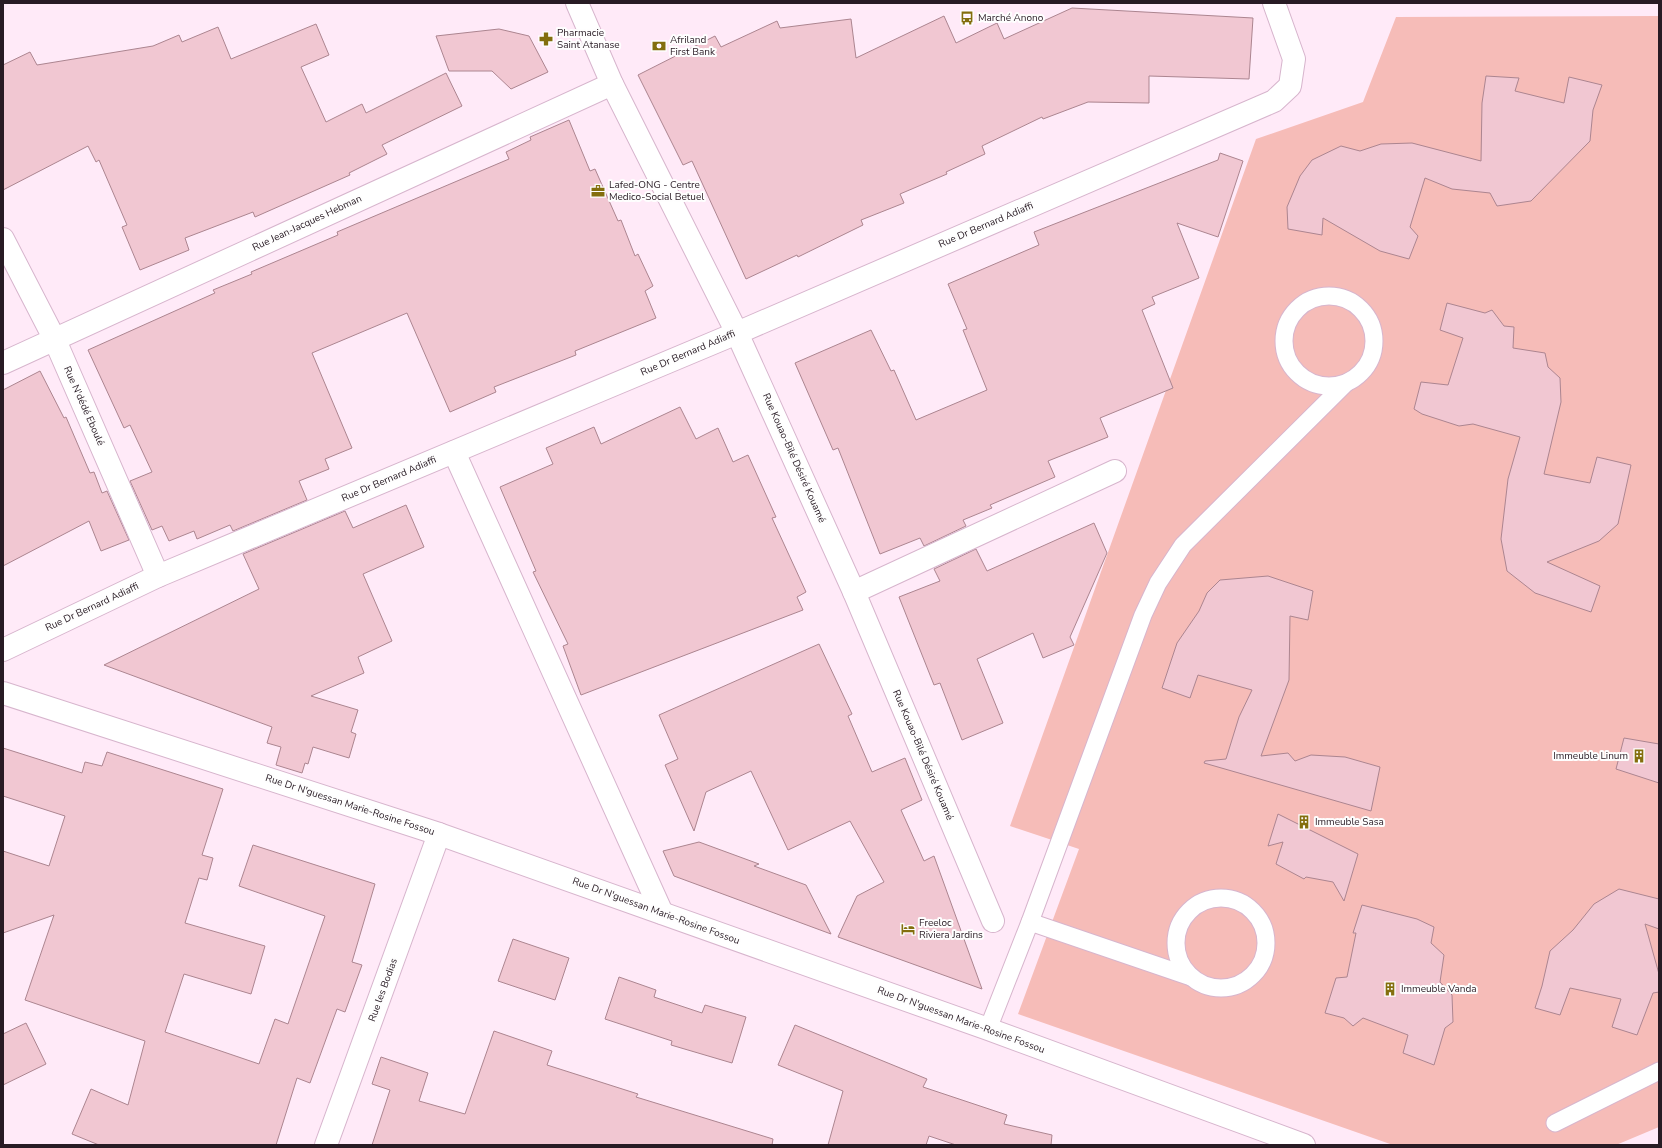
<svg xmlns="http://www.w3.org/2000/svg" width="1662" height="1148" viewBox="0 0 1662 1148" font-family="'Nunito Sans',sans-serif">
<style>
.green{fill:#f6bcb8}
.building{fill:#f1c7d2;stroke:#ac8590}
.lines{fill:none;stroke-linecap:round;stroke-linejoin:round}
.service-casing{stroke:#d7b5cd;stroke-width:19}
.minor-casing{stroke:#d7b5cd;stroke-width:24}
.service{stroke:#fff;stroke-width:17}
.minor{stroke:#fff;stroke-width:22}
.labels{text-anchor:middle;dominant-baseline:central;stroke-width:4;stroke-linejoin:round;paint-order:stroke}
.poi-label{font-size:10px;fill:#281b24;stroke:#fefefe;text-anchor:start}
.street-label{font-size:10px;fill:#281b24;stroke:#fefefe}
</style>
<rect width="100%" height="100%" fill="#ffeaf8"/>
<polygon class="green" points="1659,16 1659,1127 1616,1145 1393,1145 1018,1014 1079,849 1010,826 1256,139 1363,102 1396,17"/>
<g class="building">
<polygon points="1072,8 1253,18 1249,79 1149,76 1149,103 1088,102 1043,119 1042,117 982,146 985,154 946,172 947,174 900,194 904,203 861,220 863,225 798,257 797,255 746,279 692,161 683,165 638,75 715,36 721,47 777,21 780,28 851,19 856,58 944,16 956,43 997,23 1004,39"/>
<polygon points="316,24 329,55 301,67 326,122 362,104 366,113 446,73 462,106 382,145 387,154 349,173 350,175 255,217 253,212 185,238 189,250 140,270 122,227 127,225 99,160 96,162 88,146 3,190 3,65 30,52 37,65 153,46 179,35 182,42 218,27 231,59"/>
<polygon points="499,29 529,36 548,72 511,89 492,71 449,71 436,36"/>
<polygon points="1486,76 1519,78 1515,91 1564,103 1569,77 1602,85 1593,110 1590,141 1531,201 1497,206 1490,193 1452,189 1425,178 1410,227 1418,236 1409,259 1380,251 1323,218 1322,235 1288,229 1287,207 1300,176 1312,160 1341,146 1360,151 1381,144 1412,143 1481,161 1482,103"/>
<polygon points="569,120 590,171 595,169 618,221 621,220 635,256 638,254 653,286 645,291 656,318 575,351 576,355 494,387 496,392 450,412 407,313 312,353 352,448 325,459 329,469 299,481 307,500 233,531 230,525 197,539 194,531 169,541 162,526 152,530 130,481 152,472 130,425 124,428 88,350 215,293 213,290 252,274 251,272 338,235 337,232 509,159 506,152 531,140 530,137"/>
<polygon points="1220,153 1243,161 1218,237 1177,223 1199,278 1152,297 1155,304 1142,310 1173,388 1100,418 1108,437 1048,461 1055,477 990,505 992,508 963,520 966,526 924,546 920,538 880,554 838,448 833,450 795,363 871,330 891,371 894,370 916,420 987,390 963,330 967,329 948,284 1039,245 1034,232 1218,160"/>
<polygon points="1447,303 1485,313 1492,310 1504,326 1514,327 1513,348 1545,353 1548,367 1560,378 1561,402 1544,474 1590,483 1597,457 1631,465 1618,524 1599,541 1547,562 1600,586 1591,612 1535,593 1507,571 1501,539 1508,479 1520,437 1473,424 1459,426 1422,414 1414,409 1421,382 1448,385 1463,338 1440,330"/>
<polygon points="40,371 64,418 66,417 90,473 94,472 102,493 107,491 129,540 101,551 89,521 3,566 3,390"/>
<polygon points="680,407 696,439 718,428 733,462 748,455 776,517 772,518 806,592 797,597 803,610 581,695 563,646 568,644 533,572 536,571 500,487 553,464 546,448 594,427 601,444"/>
<polygon points="406,505 424,547 363,574 392,641 358,657 364,673 311,696 358,710 351,732 356,734 349,758 313,747 308,764 305,763 302,773 276,765 281,747 267,743 272,727 104,665 259,589 243,554 345,511 353,528"/>
<polygon points="1094,523 1107,553 1070,637 1074,645 1043,658 1033,633 977,659 1003,723 962,740 940,683 934,685 899,597 940,581 934,569 976,549 987,571"/>
<polygon points="1268,576 1313,591 1308,620 1290,616 1289,680 1261,756 1288,753 1295,761 1311,755 1345,757 1380,767 1371,811 1204,763 1205,761 1226,759 1239,717 1252,690 1198,675 1190,698 1162,688 1177,643 1199,611 1207,593 1220,580"/>
<polygon points="819,644 852,714 848,716 872,772 905,758 922,800 901,810 924,861 934,856 982,989 838,937 857,896 884,882 850,821 788,850 751,771 706,792 694,831 665,765 678,759 659,715"/>
<polygon points="1624,738 1659,744 1659,783 1616,769"/>
<polygon points="3,748 82,773 85,762 102,766 107,752 223,789 202,855 213,858 207,880 199,878 185,923 265,946 251,994 184,974 165,1032 259,1064 275,1019 288,1024 325,916 239,886 253,845 375,884 352,962 362,965 345,1012 337,1009 310,1083 297,1078 276,1145 99,1145 72,1134 91,1089 128,1105 145,1041 25,1000 54,915 3,933 3,851 49,866 65,816 3,796"/>
<polygon points="1278,814 1358,854 1344,901 1333,882 1306,877 1304,879 1276,864 1283,842 1268,846"/>
<polygon points="699,842 759,864 754,866 806,885 831,934 674,876 663,851"/>
<polygon points="1619,889 1659,899 1659,929 1645,924 1659,974 1659,992 1653,993 1637,1035 1612,1027 1621,999 1570,988 1560,1015 1535,1008 1542,986 1550,951 1573,930 1594,904"/>
<polygon points="1362,905 1417,919 1434,927 1431,943 1444,955 1440,982 1452,995 1453,1022 1445,1028 1434,1065 1403,1053 1408,1035 1363,1018 1353,1026 1344,1018 1325,1013 1336,978 1347,977 1356,933 1353,933"/>
<polygon points="513,939 569,958 555,1000 498,981"/>
<polygon points="619,977 656,990 654,997 702,1013 705,1005 746,1017 732,1063 671,1045 672,1041 605,1019"/>
<polygon points="26,1023 46,1064 3,1085 3,1034"/>
<polygon points="795,1025 927,1079 923,1087 1007,1115 1004,1124 1052,1135 1051,1145 956,1145 929,1136 926,1145 828,1145 843,1091 778,1065"/>
<polygon points="494,1031 552,1051 547,1065 638,1094 636,1097 773,1139 772,1145 372,1145 390,1090 372,1084 381,1057 428,1073 419,1101 465,1114"/>
</g>
<g class="lines">
<g class="service-casing">
<g id="service">
<circle cx="1329" cy="341" r="45"/>
<circle cx="1221" cy="943" r="45"/>
<polyline points="1030,922 1191,977"/>
<polyline points="988,1029 1030,922 1143,615 1158,583 1183,545 1346,383"/>
<polyline points="1555,1123 1659,1071"/>
</g>
</g>
<g class="minor-casing">
<g id="minor">
<polyline points="577,3 612,84 737,333 854,592 993,921"/>
<polyline points="3,239 54,338 158,576"/>
<polyline points="3,363 612,84"/>
<polyline points="454,452 662,913"/>
<polyline points="854,592 1115,471"/>
<polyline points="3,650 158,576 737,333 1274,101 1290,86 1294,59 1274,3"/>
<polyline points="3,693 439,834 988,1029 1304,1145"/>
<polyline points="326,1145 439,834"/>
</g>
</g>
<use href="#service" class="service"/>
<use href="#minor" class="minor"/>
</g>
<defs>
<g id="bus-bare" transform="scale(1.08)"><path d="M-5-6H5V4H4V6H2V4H-2V6H-4V4H-5ZM-3.5-4V0h7V-4ZM-3.5 1.2v1.5H-2V1.2ZM2 1.2v1.5H3.5V1.2Z" fill="#836e0d" stroke="#fefefe" stroke-width="2.5" paint-order="stroke"/></g>
<g id="pharmacy-bare" transform="scale(1.08)"><path d="M-2-6h4v4h4v4h-4v4h-4v-4h-4v-4h4Z" fill="#836e0d" stroke="#fefefe" stroke-width="2.5" paint-order="stroke"/></g>
<g id="bank-bare" transform="scale(1.08)"><path d="M-6-4H6V4H-6ZM0-2.3a2.3 2.3 0 1 0 0 4.6a2.3 2.3 0 1 0 0-4.6Z" fill="#836e0d" stroke="#fefefe" stroke-width="2.5" paint-order="stroke"/></g>
<g id="office-bare" transform="scale(1.08)"><path d="M-6-3h4V-5.5h4V-3h4V5H-6ZM-1-4.5V-3h2v-1.5ZM-6 0V1H6V0Z" fill="#836e0d" stroke="#fefefe" stroke-width="2.5" paint-order="stroke"/></g>
<g id="building-bare" transform="scale(1.08)"><path d="M-4-6H4V6H1V3H-1V6H-4ZM-2.5-4.3h1.7v1.8h-1.7ZM.8-4.3h1.7v1.8H.8ZM-2.5-1h1.7V.8h-1.7ZM.8-1h1.7V.8H.8Z" fill="#836e0d" stroke="#fefefe" stroke-width="2.5" paint-order="stroke"/></g>
<g id="hotel-bare" transform="scale(1.08)"><path d="M-6-4.5h1.5V1H6V5H4.5V3h-9V5H-6ZM-4 0a1.8 1.8 0 1 1 3.6 0ZM.5 0V-2.5h3Q6-2.5 6 0Z" fill="#836e0d" stroke="#fefefe" stroke-width="2.5" paint-order="stroke"/></g>
</defs>
<g fill-rule="evenodd">
<use href="#bus-bare" x="967" y="18"/>
<use href="#pharmacy-bare" x="546" y="39"/>
<use href="#bank-bare" x="659" y="46"/>
<use href="#office-bare" x="598" y="191"/>
<use href="#building-bare" x="1639" y="756"/>
<use href="#building-bare" x="1304" y="822"/>
<use href="#hotel-bare" x="908" y="929"/>
<use href="#building-bare" x="1390" y="989"/>
</g>
<g class="labels">
<g class="poi-label">
<text x="978" y="18">Marché Anono</text>
<text x="557" y="33">Pharmacie<tspan x="557" dy="12">Saint Atanase</tspan></text>
<text x="670" y="40">Afriland<tspan x="670" dy="12">First Bank</tspan></text>
<text x="609" y="185">Lafed-ONG - Centre<tspan x="609" dy="12">Medico-Social Betuel</tspan></text>
<text x="1628" y="756" text-anchor="end">Immeuble Linum</text>
<text x="1315" y="822">Immeuble Sasa</text>
<text x="919" y="923">Freeloc<tspan x="919" dy="12">Riviera Jardins</tspan></text>
<text x="1401" y="989">Immeuble Vanda</text>
</g>
<g class="street-label">
<text transform="translate(307 223) rotate(-25)">Rue Jean-Jacques Hebman</text>
<text transform="translate(986 225) rotate(-23)">Rue Dr Bernard Adiaffi</text>
<text transform="translate(688 353) rotate(-23)">Rue Dr Bernard Adiaffi</text>
<text transform="translate(84 406) rotate(66)">Rue N'dédé Eboulé</text>
<text transform="translate(794 458) rotate(66)">Rue Kouao-Bilé Désiré Kouamé</text>
<text transform="translate(389 479) rotate(-23)">Rue Dr Bernard Adiaffi</text>
<text transform="translate(92 607) rotate(-25)">Rue Dr Bernard Adiaffi</text>
<text transform="translate(923 755) rotate(67)">Rue Kouao-Bilé Désiré Kouamé</text>
<text transform="translate(350 805) rotate(18)">Rue Dr N'guessan Marie-Rosine Fossou</text>
<text transform="translate(656 911) rotate(20)">Rue Dr N'guessan Marie-Rosine Fossou</text>
<text transform="translate(383 990) rotate(-70)">Rue les Bodias</text>
<text transform="translate(961 1020) rotate(20)">Rue Dr N'guessan Marie-Rosine Fossou</text>
</g>
</g>
<rect width="1662" height="1148" fill="none" stroke="#281b24" stroke-width="8"/>
</svg>
